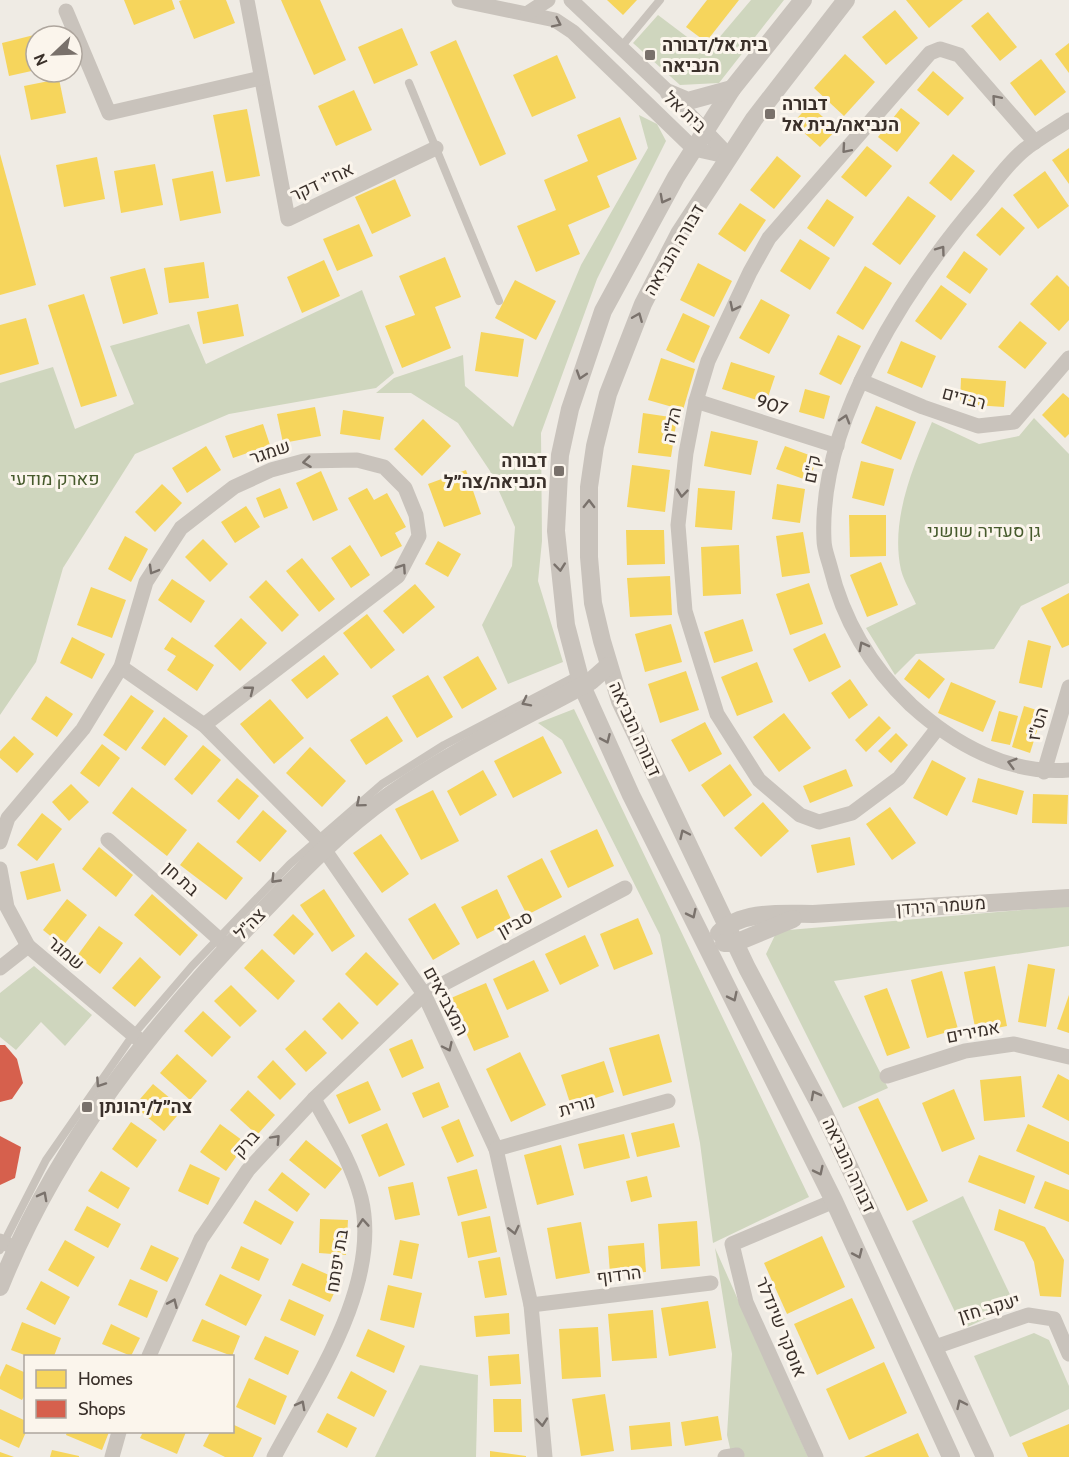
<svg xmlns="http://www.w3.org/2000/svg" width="1069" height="1457" viewBox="0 0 1069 1457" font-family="Cabin,Heebo,sans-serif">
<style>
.green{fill:#cfd6be}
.homes{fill:#f6d55c}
.shops{fill:#d6604d}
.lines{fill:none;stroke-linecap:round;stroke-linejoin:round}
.service{stroke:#c9c3bc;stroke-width:8}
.minor{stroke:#c9c3bc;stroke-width:15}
.tertiary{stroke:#c9c3bc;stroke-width:18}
.oneway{stroke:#7a726c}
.poi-dot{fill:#79716b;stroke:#fbf5ec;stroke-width:2}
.labels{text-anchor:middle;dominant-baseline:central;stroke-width:6;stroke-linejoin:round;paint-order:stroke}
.poi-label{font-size:18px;font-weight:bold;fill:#3a302a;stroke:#fbf5ec;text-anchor:start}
.street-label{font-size:18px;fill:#3a302a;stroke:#fbf5ec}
.park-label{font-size:18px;fill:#465a2c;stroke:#fbf5ec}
</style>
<rect width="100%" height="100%" fill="#efebe4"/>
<g class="green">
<polygon points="751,0 784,0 719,83 680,85 633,43 658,15 707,52"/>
<polygon points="639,115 657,124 666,141 597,279 541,433 542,541 538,581 563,662 508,684 482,625 512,566 515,527 490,471 458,423 411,393 376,393 394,378 463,355 465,386 513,427 581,265 648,148"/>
<polygon points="362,290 394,373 376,388 229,414 135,454 63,568 36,662 0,715 0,383 53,367 75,429 134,404 110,346 189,324 206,364"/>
<path d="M1034 418 1069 454V583L1021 606 994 649 916 654 895 675 866 628 916 604C911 593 904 581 901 570 890 520 913 467 932 422L979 444 1019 436Z"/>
<polygon points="574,709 809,1197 713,1243 700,1143 660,935 562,740 538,723"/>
<polygon points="1069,906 1069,946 834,981 888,1088 843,1108 766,954 777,931"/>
<polygon points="34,966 92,1015 65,1046 41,1022 16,1050 0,1037 0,993"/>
<polygon points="963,1196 1015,1305 963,1329 912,1221"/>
<polygon points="715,1248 808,1457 732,1457 727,1435 732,1354"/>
<polygon points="1034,1333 1049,1340 1069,1386 1069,1409 1010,1437 974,1356"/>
<polygon points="420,1365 478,1375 476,1457 375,1457"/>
</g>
<g class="homes">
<polygon points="124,0 172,0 175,9 134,25"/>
<polygon points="182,0 226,0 235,23 194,39 179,1"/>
<polygon points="281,0 320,0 346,60 314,75"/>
<polygon points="607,0 637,0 623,15"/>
<polygon points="707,0 739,0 706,42 686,27"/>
<polygon points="906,0 963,0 929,28"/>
<polygon points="895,10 918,38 886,65 862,37"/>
<polygon points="988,12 1017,47 1000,61 971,26"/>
<polygon points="402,28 418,65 374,84 358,47"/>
<polygon points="34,35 36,70 9,76 2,43"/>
<polygon points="456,40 506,154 480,166 430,52"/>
<polygon points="1069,43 1069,73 1055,54"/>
<polygon points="845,54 875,82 844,116 814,88"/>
<polygon points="557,55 576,98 532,117 513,75"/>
<polygon points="1041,59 1066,92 1035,116 1010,83"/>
<polygon points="933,71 964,98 948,116 917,90"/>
<polygon points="59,79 66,113 31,120 24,86"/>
<polygon points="354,90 372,130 336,146 318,106"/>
<polygon points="809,105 837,129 820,147 793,123"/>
<polygon points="901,108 920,123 897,152 878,137"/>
<polygon points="247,109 260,176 226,182 213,115"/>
<polygon points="620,117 637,159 597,176 610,207 568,225 580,254 536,272 517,226 556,210 544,180 588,161 577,135"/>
<polygon points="867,146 892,166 866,197 841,177"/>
<polygon points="1069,148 1069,184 1052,160"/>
<polygon points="0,154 36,285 0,295"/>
<polygon points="953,154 975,171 951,201 929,183"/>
<polygon points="777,156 801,176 774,209 750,190"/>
<polygon points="97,157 105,199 64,207 56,165"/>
<polygon points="155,164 163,205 121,213 114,171"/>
<polygon points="213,171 221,213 180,221 172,179"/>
<polygon points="1045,171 1069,206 1038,229 1013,195"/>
<polygon points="395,179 411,216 372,234 355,197"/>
<polygon points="908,196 936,216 900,265 872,244"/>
<polygon points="827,199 854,217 834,247 807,228"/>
<polygon points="740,203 766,220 745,252 718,234"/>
<polygon points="1002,207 1025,228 1000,256 976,235"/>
<polygon points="359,224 373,256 337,271 323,239"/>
<polygon points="800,239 830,258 810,290 780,271"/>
<polygon points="964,251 988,269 970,294 946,277"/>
<polygon points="445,257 461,297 435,307 451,348 402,368 385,326 415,315 399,276"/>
<polygon points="324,260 340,296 302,313 287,277"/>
<polygon points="204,262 209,298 169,303 164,268"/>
<polygon points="698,263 732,281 714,317 680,300"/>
<polygon points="865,266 892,283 863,330 836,313"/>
<polygon points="145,268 158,314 123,324 110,277"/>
<polygon points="1057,275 1069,287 1069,320 1059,331 1030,304"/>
<polygon points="515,280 556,301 536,340 495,318"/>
<polygon points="941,285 967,304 941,340 915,321"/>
<polygon points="84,294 117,396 81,407 48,305"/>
<polygon points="761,299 790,315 769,354 739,338"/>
<polygon points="238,304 244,336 203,344 197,312"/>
<polygon points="683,313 710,326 694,363 666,350"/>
<polygon points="26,318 39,364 0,375 0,325"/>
<polygon points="1020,321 1047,343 1025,369 998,347"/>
<polygon points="481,332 524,339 518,377 475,371"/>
<polygon points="838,335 861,346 841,385 819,374"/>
<polygon points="901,341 936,356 922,388 887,373"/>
<polygon points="661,358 695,369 683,410 648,400"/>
<polygon points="731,362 775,376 766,403 722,389"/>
<polygon points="961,378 1006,381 1004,407 960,404"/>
<polygon points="805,389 830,396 824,419 799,412"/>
<polygon points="1063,393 1069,398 1069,434 1065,438 1042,415"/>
<polygon points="876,406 916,422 901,460 861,443"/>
<polygon points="315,407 321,436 283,443 277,414"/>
<polygon points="343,410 384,417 380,440 340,434"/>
<polygon points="643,413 677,418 671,457 638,453"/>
<polygon points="423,419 451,446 422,476 394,449"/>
<polygon points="263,424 270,445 233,458 225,436"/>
<polygon points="711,431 758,441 751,475 704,466"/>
<polygon points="206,446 221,470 187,493 172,468"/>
<polygon points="785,446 817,458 809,481 776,469"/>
<polygon points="861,461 894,469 884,506 852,498"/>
<polygon points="632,465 670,470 665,512 627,507"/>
<polygon points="466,470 481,514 444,527 428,484"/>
<polygon points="321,471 338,510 313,521 296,483"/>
<polygon points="162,484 182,503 155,532 135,512"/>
<polygon points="777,484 805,489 800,523 772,519"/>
<polygon points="280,488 288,508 264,518 256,498"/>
<polygon points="367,488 374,500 387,493 406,527 395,533 402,546 381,557 348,498"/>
<polygon points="698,488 735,491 732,530 695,527"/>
<polygon points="246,506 260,527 235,543 221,522"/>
<polygon points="849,515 886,515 886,556 850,557"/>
<polygon points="626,530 664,530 665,564 627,565"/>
<polygon points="803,532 810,573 782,577 776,536"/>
<polygon points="125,536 148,549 131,582 108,569"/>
<polygon points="203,539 228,564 210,582 185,557"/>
<polygon points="438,541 461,554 448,577 425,564"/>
<polygon points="350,545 370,575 351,588 331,558"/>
<polygon points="739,545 741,594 703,596 701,547"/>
<polygon points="302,558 335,599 319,612 286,571"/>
<polygon points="881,562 898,605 867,617 850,575"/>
<polygon points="670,576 672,615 630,617 627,578"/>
<polygon points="172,579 205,601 191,623 158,600"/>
<polygon points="266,580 299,615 282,632 249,597"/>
<polygon points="809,583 823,624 790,635 776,594"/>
<polygon points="415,584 435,607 403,634 383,611"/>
<polygon points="91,587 126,600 112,638 77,625"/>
<polygon points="1069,593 1069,645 1062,648 1041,608"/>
<polygon points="367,614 395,650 371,669 343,633"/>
<polygon points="241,618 267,643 240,671 214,646"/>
<polygon points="743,619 753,651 714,663 704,632"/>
<polygon points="671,624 682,662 645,672 635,634"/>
<polygon points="825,633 841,667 809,682 793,649"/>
<polygon points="72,637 105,654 92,679 60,663"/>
<polygon points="172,637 214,665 197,691 167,670 176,656 164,649"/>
<polygon points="1028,640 1051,646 1042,688 1019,683"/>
<polygon points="324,655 339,674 307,699 291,680"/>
<polygon points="478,656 497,689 462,709 443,677"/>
<polygon points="919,659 945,679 929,699 904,679"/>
<polygon points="757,662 773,702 737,716 721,677"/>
<polygon points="686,671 699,710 660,723 648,684"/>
<polygon points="428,675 453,717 417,738 392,696"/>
<polygon points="850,679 868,705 849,719 831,693"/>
<polygon points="951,682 996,701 983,732 938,713"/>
<polygon points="131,695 154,711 126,751 103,735"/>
<polygon points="46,696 73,714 57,737 31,719"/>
<polygon points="270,699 304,738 274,764 240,724"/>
<polygon points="1024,706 1043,712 1030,753 1012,747"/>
<polygon points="999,711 1018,716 1010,745 991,741"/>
<polygon points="784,713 811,748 779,772 753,737"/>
<polygon points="387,716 403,741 366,765 350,740"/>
<polygon points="879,716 891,728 866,752 855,740"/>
<polygon points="164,717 188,736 165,766 141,748"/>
<polygon points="705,722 722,754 689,772 671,740"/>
<polygon points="896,733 908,745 891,763 878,751"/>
<polygon points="14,736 34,754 17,773 0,758 0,751"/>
<polygon points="543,736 562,773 513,798 494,761"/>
<polygon points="102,744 120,758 99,787 80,773"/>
<polygon points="203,745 221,760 192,795 174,779"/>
<polygon points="310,747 346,781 322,807 286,773"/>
<polygon points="932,760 966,778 947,816 913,798"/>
<polygon points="730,764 752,795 724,817 701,785"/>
<polygon points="846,769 853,786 810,803 803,786"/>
<polygon points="483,770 497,795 460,816 447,791"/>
<polygon points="237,778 259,796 239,820 217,801"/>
<polygon points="978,778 1024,791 1017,815 972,802"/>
<polygon points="71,784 89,802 69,821 52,802"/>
<polygon points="132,787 187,830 167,856 112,813"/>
<polygon points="433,790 459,841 421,860 395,809"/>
<polygon points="1033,794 1068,795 1067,824 1032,823"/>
<polygon points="763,802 789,831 761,857 734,828"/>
<polygon points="890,807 916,843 892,860 866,824"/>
<polygon points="263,810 287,831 260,862 236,842"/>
<polygon points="42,813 62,829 37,861 17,845"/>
<polygon points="597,829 614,866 568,888 550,851"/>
<polygon points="381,834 409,874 382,893 353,853"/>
<polygon points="850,837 855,865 817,873 811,845"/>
<polygon points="198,842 243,878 226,900 180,865"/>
<polygon points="99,847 133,875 116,897 82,869"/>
<polygon points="542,858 562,897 527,915 507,876"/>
<polygon points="54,863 61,891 27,900 20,872"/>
<polygon points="324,889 355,936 332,952 300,905"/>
<polygon points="497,889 512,921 477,939 461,907"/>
<polygon points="152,894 198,935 180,956 134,915"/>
<polygon points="67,899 87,915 63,946 43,930"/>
<polygon points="435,903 460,944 433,960 408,919"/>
<polygon points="293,914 314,934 294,955 273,935"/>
<polygon points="638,918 653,954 614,970 600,934"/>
<polygon points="99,926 123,943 100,974 77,956"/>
<polygon points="585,935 599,966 560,985 545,954"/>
<polygon points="262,949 295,981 278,1000 244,968"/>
<polygon points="366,952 399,984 377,1006 345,974"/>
<polygon points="140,957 161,977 135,1007 112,988"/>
<polygon points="534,960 549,991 507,1010 493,979"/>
<polygon points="1028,964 1055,969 1046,1027 1018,1022"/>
<polygon points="995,966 1007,1026 976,1032 964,972"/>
<polygon points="942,971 958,1029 927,1038 911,980"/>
<polygon points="486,983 509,1037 474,1051 451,998"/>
<polygon points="231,985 257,1011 240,1027 214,1001"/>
<polygon points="887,988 910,1048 887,1056 864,996"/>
<polygon points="1069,995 1069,1033 1057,1029"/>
<polygon points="339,1002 359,1023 342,1040 322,1019"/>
<polygon points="203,1011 231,1037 212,1057 184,1031"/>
<polygon points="305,1030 327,1053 306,1072 285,1049"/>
<polygon points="659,1034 672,1082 623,1096 609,1048"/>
<polygon points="412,1039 424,1068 402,1078 389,1049"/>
<polygon points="520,1052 546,1105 511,1122 486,1069"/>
<polygon points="177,1054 207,1081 190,1100 160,1073"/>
<polygon points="273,1060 296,1084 280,1100 257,1077"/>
<polygon points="604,1061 614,1092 571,1106 561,1075"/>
<polygon points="1058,1074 1069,1080 1069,1121 1042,1107"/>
<polygon points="1021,1076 1025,1117 984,1121 980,1080"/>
<polygon points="368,1081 381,1110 349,1124 336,1095"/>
<polygon points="439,1082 449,1107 423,1118 412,1093"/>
<polygon points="153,1084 183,1109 164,1131 134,1106"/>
<polygon points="954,1089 975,1139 942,1152 922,1103"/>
<polygon points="248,1090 275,1115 257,1135 230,1110"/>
<polygon points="878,1098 928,1201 907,1211 858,1107"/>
<polygon points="459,1119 474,1156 457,1163 441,1127"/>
<polygon points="131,1122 157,1140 137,1168 112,1149"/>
<polygon points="387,1123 405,1165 379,1177 361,1135"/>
<polygon points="674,1123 680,1147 637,1157 631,1133"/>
<polygon points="220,1124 246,1143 226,1171 200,1152"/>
<polygon points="1028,1124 1069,1142 1069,1175 1016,1151"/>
<polygon points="624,1134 630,1158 584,1169 578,1144"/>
<polygon points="306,1140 342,1169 325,1189 289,1160"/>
<polygon points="561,1145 574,1195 537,1205 524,1155"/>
<polygon points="979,1155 1035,1176 1025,1204 968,1182"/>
<polygon points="190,1164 220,1178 208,1205 178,1191"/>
<polygon points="477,1169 487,1208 458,1216 447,1177"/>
<polygon points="101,1171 130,1188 118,1209 88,1191"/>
<polygon points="282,1172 310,1194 297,1212 268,1190"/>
<polygon points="647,1176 652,1197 631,1202 626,1181"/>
<polygon points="1045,1181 1069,1190 1069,1222 1034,1208"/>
<polygon points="413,1182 420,1215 395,1220 388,1187"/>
<polygon points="255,1200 294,1222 281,1245 243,1223"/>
<polygon points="87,1206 121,1224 108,1248 74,1230"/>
<polygon points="999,1209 1045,1227 1064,1260 1061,1297 1040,1296 1034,1262 1024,1242 994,1230"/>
<polygon points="490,1216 497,1252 468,1258 461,1222"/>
<polygon points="320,1219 348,1220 346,1255 319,1253"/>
<polygon points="697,1221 700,1266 661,1269 658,1224"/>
<polygon points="581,1222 590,1273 556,1279 547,1228"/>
<polygon points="822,1236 845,1287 787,1314 764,1263"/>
<polygon points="65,1240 95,1257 78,1287 48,1270"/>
<polygon points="400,1240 419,1244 412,1279 393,1275"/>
<polygon points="644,1243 646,1272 610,1274 608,1246"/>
<polygon points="151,1245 179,1258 167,1282 140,1269"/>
<polygon points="241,1246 269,1259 259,1281 231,1268"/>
<polygon points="500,1257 507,1295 485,1298 478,1261"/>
<polygon points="302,1263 340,1280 330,1302 292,1285"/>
<polygon points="220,1274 262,1295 246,1326 205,1305"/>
<polygon points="130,1279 158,1291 147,1318 118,1305"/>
<polygon points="41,1281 70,1297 55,1325 26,1309"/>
<polygon points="388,1285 422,1293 414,1328 380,1320"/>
<polygon points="852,1298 875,1348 817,1375 794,1324"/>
<polygon points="289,1299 324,1315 315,1336 280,1320"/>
<polygon points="708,1301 716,1348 669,1356 661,1308"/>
<polygon points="653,1310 657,1358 612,1361 608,1314"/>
<polygon points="509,1313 510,1334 476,1337 474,1316"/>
<polygon points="202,1319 240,1336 232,1356 192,1341"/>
<polygon points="22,1322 61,1338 54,1356 27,1356 11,1350"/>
<polygon points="111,1324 140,1338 131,1356 102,1344"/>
<polygon points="598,1327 601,1377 562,1379 559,1329"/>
<polygon points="368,1329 405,1346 394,1373 356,1356"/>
<polygon points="265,1336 299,1351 288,1375 254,1359"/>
<polygon points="519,1354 521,1384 490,1386 488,1356"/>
<polygon points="884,1362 907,1413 849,1440 826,1389"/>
<polygon points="6,1364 26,1373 26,1393 22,1400 0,1389 0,1377"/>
<polygon points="351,1371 387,1391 374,1417 337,1398"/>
<polygon points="249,1378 287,1396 275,1425 236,1407"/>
<polygon points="605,1394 614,1451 581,1456 572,1399"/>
<polygon points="493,1399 521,1399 522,1432 494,1432"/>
<polygon points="0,1409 26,1421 26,1432 19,1448 0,1439"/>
<polygon points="327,1413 357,1428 347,1448 317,1432"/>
<polygon points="718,1416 722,1440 685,1446 681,1422"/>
<polygon points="670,1422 672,1446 631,1450 629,1426"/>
<polygon points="232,1424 262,1438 253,1457 225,1457 203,1446 210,1432 232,1432"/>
<polygon points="1069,1424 1069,1457 1028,1457 1022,1443"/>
<polygon points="67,1432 109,1432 102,1450 66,1435"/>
<polygon points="143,1432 186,1432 177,1454 140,1438"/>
<polygon points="918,1433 929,1457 864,1457"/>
<polygon points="52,1450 79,1456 79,1457 50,1457"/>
<polygon points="490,1451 526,1456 526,1457 490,1457"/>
<polygon points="0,1452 14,1457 0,1457"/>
</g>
<g class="shops">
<polygon points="0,1045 5,1045 17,1059 23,1083 12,1099 0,1102"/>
<polygon points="0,1136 21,1147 15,1178 0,1185"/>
</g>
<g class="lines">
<g class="service">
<polyline points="621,47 660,0"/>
<polyline points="409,83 499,301"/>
<polyline points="0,1250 46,1160 133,1035 192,966 290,864 382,784 444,745 578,675"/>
</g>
<g class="minor">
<polyline points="247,0 288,219 436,148"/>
<polyline points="459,0 555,20 573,32 694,149 730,157"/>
<polyline points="571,0 669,93 730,157"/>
<polyline points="66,11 109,113 261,78"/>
<polyline points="528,13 548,0"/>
<path d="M1069 120C1054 130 1038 139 1024 150 1008 163 995 182 982 198 908 284 818 421 824 540 824 549 828 558 830 566 843 620 871 667 911 705 954 744 1009 775 1069 770"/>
<polyline points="861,381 923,407 978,426 1014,422 1069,358"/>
<polyline points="696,401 837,446"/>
<polyline points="121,667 204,725 317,839 424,994 496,1149 531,1305 545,1457"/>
<polyline points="937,729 899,778 852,813 819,822 800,815 759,780 717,714 685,611 678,525 686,453 696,401 708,361 750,272 769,238 930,53 940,49 959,55 1035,142"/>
<polyline points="1044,772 1069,687"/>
<polyline points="108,840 228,947"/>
<polyline points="0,842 8,818 83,729 121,667 146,582 181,528 234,487 271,470 304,461 357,460 384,467 405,488 416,515 419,536 398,576 204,725"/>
<polyline points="0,869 7,907 28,946 143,1043"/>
<polyline points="0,968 28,946"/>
<polyline points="887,1076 965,1051 1014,1044 1069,1057"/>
<polyline points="496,1149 668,1101"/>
<polyline points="0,1241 16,1248"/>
<polyline points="531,1305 711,1283"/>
<polyline points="935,1347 1028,1315 1054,1319 1069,1354"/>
<polyline points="149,1356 201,1239 248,1170 314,1099 424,994 625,888"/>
<polyline points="112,1457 119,1432"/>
<path d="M274 1457C313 1384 382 1284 361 1198 352 1163 331 1130 314 1099"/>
<polyline points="725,1457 737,1455"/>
<polyline points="816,1457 746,1302 732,1244 834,1201"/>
</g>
<g class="tertiary">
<polyline points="803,0 732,89 676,177 603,311 570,409 560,455 556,531 566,625 582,686 631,795 834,1201 951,1457"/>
<polyline points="846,0 754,119 679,234 643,304 608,394 595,446 589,487 589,557 593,603 602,641 620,701 747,968 824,1113 985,1457"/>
<polyline points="669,93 688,101 732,89"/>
<path d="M719 933C742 910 782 914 813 914L1069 898"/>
<polyline points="724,943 735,943 793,919"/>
<path d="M0 1287C57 1144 154 1023 260 914 300 872 343 828 390 795 454 750 524 718 591 681L608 666"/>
</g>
</g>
<defs><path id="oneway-chevron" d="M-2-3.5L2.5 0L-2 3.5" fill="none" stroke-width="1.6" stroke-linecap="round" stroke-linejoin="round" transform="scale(1.5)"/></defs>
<g class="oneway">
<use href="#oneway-chevron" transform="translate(557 23) rotate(26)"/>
<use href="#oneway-chevron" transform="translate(996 99) rotate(-131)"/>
<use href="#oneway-chevron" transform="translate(846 149) rotate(131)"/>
<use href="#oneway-chevron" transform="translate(664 199) rotate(118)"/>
<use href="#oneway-chevron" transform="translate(941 250) rotate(-54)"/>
<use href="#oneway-chevron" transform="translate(734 307) rotate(116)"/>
<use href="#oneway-chevron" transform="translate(638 317) rotate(-68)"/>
<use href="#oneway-chevron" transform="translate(581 375) rotate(108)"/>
<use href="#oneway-chevron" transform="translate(845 419) rotate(-73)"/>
<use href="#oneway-chevron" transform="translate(307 462) rotate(173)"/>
<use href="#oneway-chevron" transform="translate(682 493) rotate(96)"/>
<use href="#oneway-chevron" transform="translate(589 504) rotate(-89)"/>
<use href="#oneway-chevron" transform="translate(560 567) rotate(84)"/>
<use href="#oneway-chevron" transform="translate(402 568) rotate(-56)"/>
<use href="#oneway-chevron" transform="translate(153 570) rotate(120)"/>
<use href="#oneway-chevron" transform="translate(863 646) rotate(-118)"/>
<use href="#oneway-chevron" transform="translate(250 690) rotate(-38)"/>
<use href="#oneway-chevron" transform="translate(526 702) rotate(153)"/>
<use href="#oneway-chevron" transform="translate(606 739) rotate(66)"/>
<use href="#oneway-chevron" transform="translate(1012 763) rotate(-164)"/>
<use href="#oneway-chevron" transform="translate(360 803) rotate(140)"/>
<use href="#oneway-chevron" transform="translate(684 834) rotate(-115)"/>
<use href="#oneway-chevron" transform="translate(275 879) rotate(134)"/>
<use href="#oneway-chevron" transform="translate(692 914) rotate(64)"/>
<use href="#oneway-chevron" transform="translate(733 997) rotate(64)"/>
<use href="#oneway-chevron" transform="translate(448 1047) rotate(65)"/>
<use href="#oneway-chevron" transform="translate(100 1083) rotate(124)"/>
<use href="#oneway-chevron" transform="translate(815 1095) rotate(-118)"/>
<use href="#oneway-chevron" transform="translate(276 1139) rotate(-47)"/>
<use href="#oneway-chevron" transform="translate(819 1171) rotate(64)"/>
<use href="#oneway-chevron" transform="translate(43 1196) rotate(-62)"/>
<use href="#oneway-chevron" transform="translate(363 1223) rotate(-94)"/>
<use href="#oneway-chevron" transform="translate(514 1230) rotate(77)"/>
<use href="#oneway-chevron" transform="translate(858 1254) rotate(66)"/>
<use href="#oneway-chevron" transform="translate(173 1303) rotate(-66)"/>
<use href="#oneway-chevron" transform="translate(961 1404) rotate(-115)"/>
<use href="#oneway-chevron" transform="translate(301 1405) rotate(-62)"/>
<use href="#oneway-chevron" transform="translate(542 1422) rotate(85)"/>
</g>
<g class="poi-dot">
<rect x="644" y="49" width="12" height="12" rx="3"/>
<rect x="764" y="108" width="12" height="12" rx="3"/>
<rect x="553" y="465" width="12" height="12" rx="3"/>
<rect x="81" y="1101" width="12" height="12" rx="3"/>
</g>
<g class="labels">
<g class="poi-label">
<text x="662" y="45">בית אל/דבורה<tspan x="662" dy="21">הנביאה</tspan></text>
<text x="782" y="104">דבורה<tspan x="782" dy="21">הנביאה/בית אל</tspan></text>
<text x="547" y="461" text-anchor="end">דבורה<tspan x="547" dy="21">הנביאה/צה״ל</tspan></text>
<text x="99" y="1107">צה״ל/יהונתן</text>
</g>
<g class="street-label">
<text transform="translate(685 112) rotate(43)">בית אל</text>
<text transform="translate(322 182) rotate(-25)">אח"י דקר</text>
<text transform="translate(674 250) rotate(-60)">דבורה הנביאה</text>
<text transform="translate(964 398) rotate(15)">רבדים</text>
<text transform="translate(772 405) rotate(18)">907</text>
<text transform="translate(672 425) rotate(-79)">הל"ה</text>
<text transform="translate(270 452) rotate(-19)">שמגר</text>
<text transform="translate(812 469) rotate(-78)">ק"ם</text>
<text transform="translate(1038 724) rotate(-74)">הט"ז</text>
<text transform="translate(635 729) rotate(66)">דבורה הנביאה</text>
<text transform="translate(181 879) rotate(42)">בת חן</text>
<text transform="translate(941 906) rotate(-4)">משמר הירדן</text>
<text transform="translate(250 924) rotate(-46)">צה"ל</text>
<text transform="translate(515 924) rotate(-28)">סביון</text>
<text transform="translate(66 953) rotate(40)">שמגר</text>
<text transform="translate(446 1001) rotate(62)">המצביאים</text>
<text transform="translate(973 1032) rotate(-11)">אמירים</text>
<text transform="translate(577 1106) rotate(-16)">נורית</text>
<text transform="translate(246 1144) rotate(-48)">ברק</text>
<text transform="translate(849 1165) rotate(65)">דבורה הנביאה</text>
<text transform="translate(337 1261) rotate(-81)">בת יפתח</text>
<text transform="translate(619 1275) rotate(-7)">הרדוף</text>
<text transform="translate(989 1308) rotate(-16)">יעקב חזן</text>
<text transform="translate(781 1327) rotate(68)">אוסקר שינדלר</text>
</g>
<g class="park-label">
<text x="55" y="479">פארק מודעי</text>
<text x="984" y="531">גן סעדיה שושני</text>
</g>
</g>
<rect x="24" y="1355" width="210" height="78" fill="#fbf5ec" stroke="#aea69e" stroke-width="1.5"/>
<rect x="36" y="1370" width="30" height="18" fill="#f6d55c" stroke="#aea69e" stroke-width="1.5"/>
<text x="78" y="1385" font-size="18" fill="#3a302a">Homes</text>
<rect x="36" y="1400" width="30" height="18" fill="#d6604d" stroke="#aea69e" stroke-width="1.5"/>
<text x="78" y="1415" font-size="18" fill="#3a302a">Shops</text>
<g transform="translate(54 54) rotate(247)"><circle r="28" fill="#fbf5ec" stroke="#aea69e" stroke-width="1.5"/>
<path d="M0-4.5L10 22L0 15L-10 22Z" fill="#79716b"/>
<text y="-9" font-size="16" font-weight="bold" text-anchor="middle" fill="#3a302a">N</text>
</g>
</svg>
